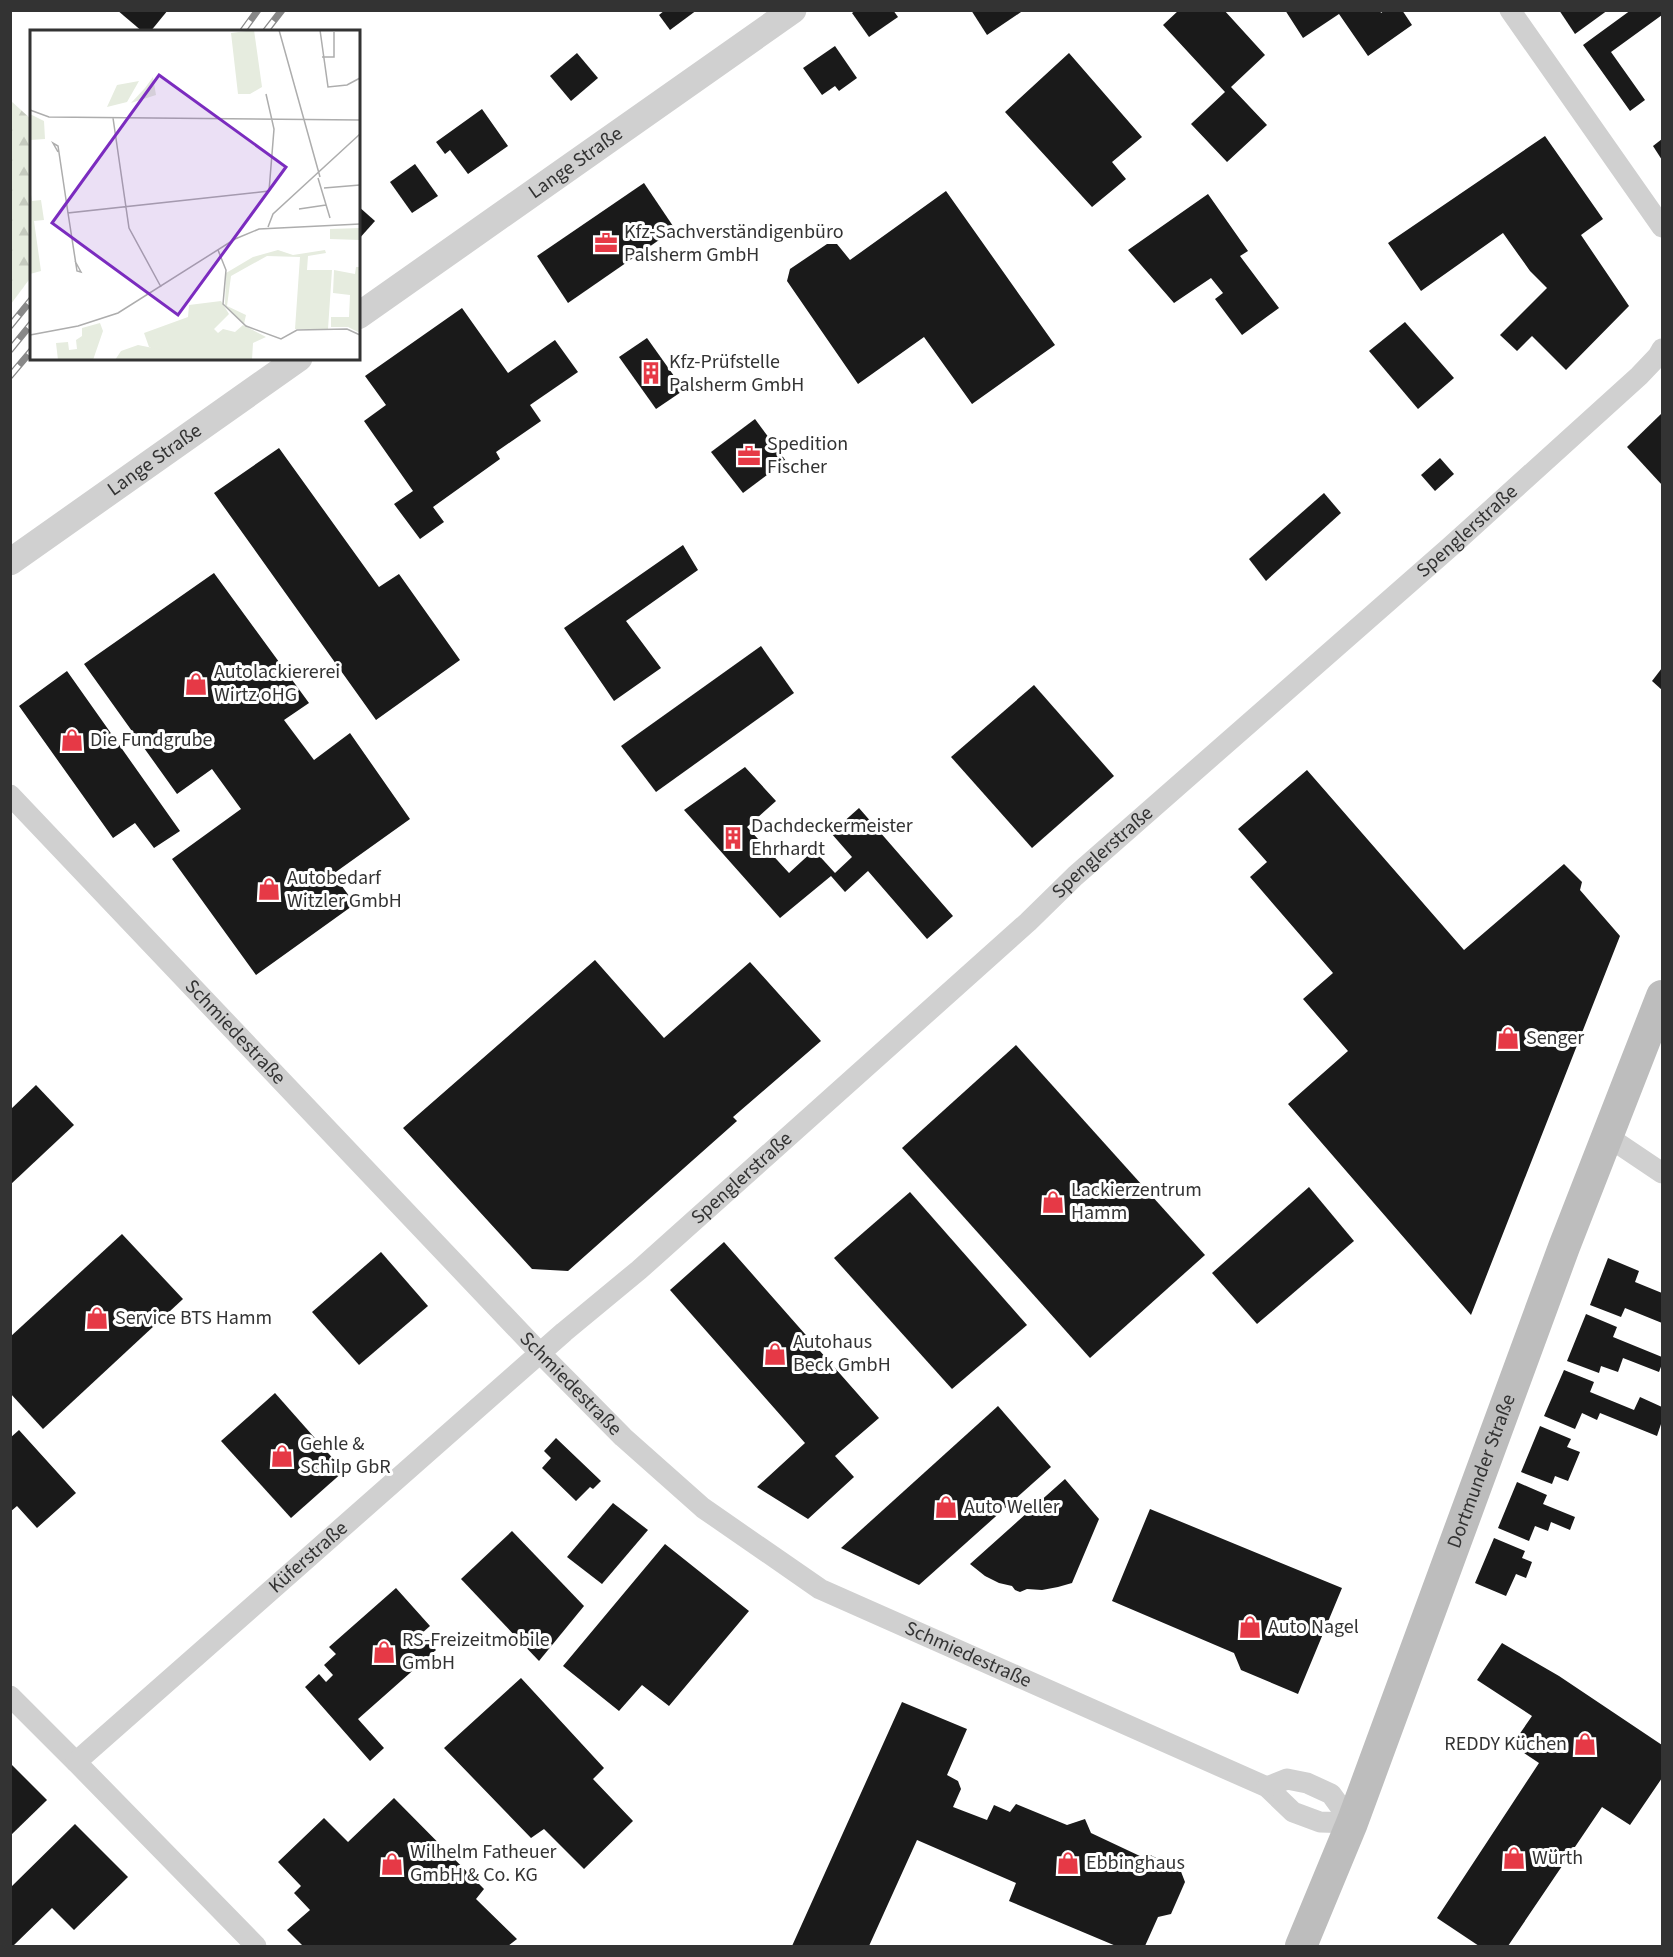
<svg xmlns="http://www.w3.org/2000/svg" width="1673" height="1957" viewBox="0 0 1673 1957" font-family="'Source Sans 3',sans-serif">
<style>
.forest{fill:url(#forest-firs)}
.building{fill:#1a1a1a}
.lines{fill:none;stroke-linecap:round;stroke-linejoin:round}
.minor{stroke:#d0d0d0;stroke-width:21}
.tertiary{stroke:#d0d0d0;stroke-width:27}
.secondary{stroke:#bdbdbd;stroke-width:32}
.rail-casing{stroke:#888;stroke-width:7}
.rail{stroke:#fff;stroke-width:4.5;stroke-dasharray:14;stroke-linecap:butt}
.labels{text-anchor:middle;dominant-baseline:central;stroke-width:6;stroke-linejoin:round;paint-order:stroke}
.street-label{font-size:20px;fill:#333;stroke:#fff}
.poi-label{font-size:20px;fill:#333;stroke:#fff;text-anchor:start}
.inset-road{fill:none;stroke:#adadad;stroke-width:1.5}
.view{fill:#7b2cbf;fill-opacity:0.15;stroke:#7b2cbf;stroke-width:3}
.inset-edge{fill:none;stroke:#333;stroke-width:3}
</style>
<defs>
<pattern id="forest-firs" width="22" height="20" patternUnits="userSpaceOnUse" patternTransform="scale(1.5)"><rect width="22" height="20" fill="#e6ecdf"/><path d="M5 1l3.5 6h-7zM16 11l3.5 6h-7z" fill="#c6cbc0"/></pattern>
</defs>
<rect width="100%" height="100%" fill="#fff"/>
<polygon class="forest" points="10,100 32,120 31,277 11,304"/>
<g class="building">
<polygon points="117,10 168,10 150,32 143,32"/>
<polygon points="665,10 697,10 670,30 659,15"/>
<polygon points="856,10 893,10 898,17 869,37 852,13"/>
<polygon points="971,10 1024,10 987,35"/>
<polygon points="1179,10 1224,10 1265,55 1231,87 1267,125 1227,162 1191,124 1225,92 1163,25"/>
<polygon points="1285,10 1380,10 1381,13 1385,10 1402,10 1412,25 1368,56 1339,14 1303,38"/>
<polygon points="1559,10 1608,10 1575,34"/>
<polygon points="1631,10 1662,10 1662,15 1611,52 1645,100 1630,111 1583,45"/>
<polygon points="835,46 857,78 839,91 835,86 822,95 803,68"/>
<polygon points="577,53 598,78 571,101 550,76"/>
<polygon points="1069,53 1142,137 1112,162 1126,179 1092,207 1005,112"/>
<polygon points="482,109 508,146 468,174 450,150 445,154 436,142"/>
<polygon points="1545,136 1603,219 1581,235 1629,306 1566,370 1532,336 1517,351 1500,335 1547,288 1530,271 1503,233 1421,291 1388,243"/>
<polygon points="1662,139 1662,160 1653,146"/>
<polygon points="415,164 438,196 412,213 390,182"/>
<polygon points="644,183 675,229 568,303 537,256"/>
<polygon points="946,191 1055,345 972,404 924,337 858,384 787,281 790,269 827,244 837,244 850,260"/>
<polygon points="1208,194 1248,251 1240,256 1279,308 1242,335 1215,299 1223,293 1211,278 1174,303 1128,250"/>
<polygon points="358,206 375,221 358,240"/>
<polygon points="462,308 508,373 555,340 578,372 530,405 541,421 496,452 500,459 433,507 444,522 420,539 394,504 413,491 364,421 386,405 365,376"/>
<polygon points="1405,322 1454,378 1418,409 1369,351"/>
<polygon points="647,338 684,390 656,409 619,357"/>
<polygon points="1662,413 1662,485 1627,447"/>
<polygon points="755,419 786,461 743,493 711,452"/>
<polygon points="279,448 379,587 399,574 460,660 376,720 214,493"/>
<polygon points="1440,458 1454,474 1435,491 1421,475"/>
<polygon points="1324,493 1341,513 1266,581 1249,559"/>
<polygon points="683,545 698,570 626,621 661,668 614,701 564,628"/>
<polygon points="214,573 309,703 284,720 314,760 350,733 410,819 333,874 355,904 256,975 172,859 241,809 212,769 177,794 84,664"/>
<polygon points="761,646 794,693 656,792 621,746"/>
<polygon points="1662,668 1662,690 1652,681"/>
<polygon points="67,671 180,831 154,848 135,823 113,838 19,706"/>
<polygon points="1034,685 1114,776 1032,848 951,757"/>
<polygon points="745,767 776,801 747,827 789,873 814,850 835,873 852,857 831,833 859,808 953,916 927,939 868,871 845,892 831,876 780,918 684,810"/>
<polygon points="1307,770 1464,950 1564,864 1582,882 1580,890 1620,936 1471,1315 1288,1104 1348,1051 1303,999 1333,973 1250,877 1267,862 1238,829"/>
<polygon points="595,960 664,1038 750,962 821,1041 733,1117 737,1121 568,1271 532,1269 403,1128"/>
<polygon points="1016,1045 1205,1255 1090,1358 902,1148"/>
<polygon points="36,1085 74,1125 10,1185 10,1110"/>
<polygon points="1309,1187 1354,1241 1257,1324 1212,1273"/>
<polygon points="910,1192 1027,1325 952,1389 834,1258"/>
<polygon points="122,1234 183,1299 43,1429 10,1393 10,1337"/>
<polygon points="724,1242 879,1418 835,1456 854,1477 808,1519 757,1487 805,1443 670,1290"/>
<polygon points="381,1252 428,1306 359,1365 312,1312"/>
<polygon points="1608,1258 1639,1271 1635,1282 1662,1293 1662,1323 1625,1308 1621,1317 1590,1305"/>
<polygon points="1586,1314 1617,1327 1613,1337 1662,1357 1662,1364 1659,1372 1623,1358 1618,1372 1601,1366 1599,1373 1567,1361"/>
<polygon points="1564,1370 1594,1382 1590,1392 1634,1410 1640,1397 1662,1407 1662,1421 1657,1436 1600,1413 1597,1420 1582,1413 1575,1429 1544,1416"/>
<polygon points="275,1393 344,1471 291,1518 221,1441"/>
<polygon points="998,1406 1051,1467 919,1585 841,1548"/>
<polygon points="1540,1426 1571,1439 1567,1447 1580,1452 1568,1481 1555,1476 1552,1484 1521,1472"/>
<polygon points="19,1430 76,1493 37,1528 17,1506 10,1512 10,1438"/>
<polygon points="556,1438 601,1481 593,1489 590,1487 576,1501 542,1468 551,1458 544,1451"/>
<polygon points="1065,1479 1099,1519 1072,1583 1058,1587 1042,1590 1027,1589 1020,1592 1015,1590 1012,1586 999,1583 985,1576 970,1564"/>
<polygon points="1517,1482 1547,1495 1543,1504 1575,1517 1570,1530 1551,1522 1548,1531 1535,1526 1529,1541 1498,1528"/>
<polygon points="613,1503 648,1530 602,1584 567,1557"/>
<polygon points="1150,1509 1342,1588 1298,1694 1241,1670 1234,1653 1112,1601"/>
<polygon points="512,1531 584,1606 539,1661 461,1579"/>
<polygon points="1494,1538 1525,1551 1522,1558 1532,1562 1526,1578 1516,1574 1506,1596 1475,1583"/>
<polygon points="665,1544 749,1611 669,1706 642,1685 619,1711 563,1666"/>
<polygon points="396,1588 430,1626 421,1634 436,1650 358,1719 384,1748 370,1761 305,1687 319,1674 326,1682 333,1675 324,1665 336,1654 329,1647"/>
<polygon points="1502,1643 1559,1676 1662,1745 1662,1778 1630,1825 1602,1807 1508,1946 1479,1946 1437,1918 1539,1763 1512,1745 1532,1716 1477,1680"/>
<polygon points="521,1678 604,1768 593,1779 633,1821 584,1869 544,1829 531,1838 444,1748"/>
<polygon points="902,1702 967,1729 947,1775 958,1781 961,1789 953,1807 987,1820 994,1805 1010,1812 1016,1804 1067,1825 1085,1819 1091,1833 1142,1857 1148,1854 1180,1869 1185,1882 1171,1914 1158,1917 1145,1946 1116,1946 1009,1901 1016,1883 917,1840 869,1946 792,1946"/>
<polygon points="10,1763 47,1800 10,1836"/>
<polygon points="394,1798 484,1889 476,1899 517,1939 508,1946 303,1946 287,1930 310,1910 294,1893 301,1886 278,1862 324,1818 348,1842"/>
<polygon points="75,1824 128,1877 74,1930 52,1908 13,1946 10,1946 10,1888"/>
</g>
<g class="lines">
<g class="minor">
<polyline points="1510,10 1662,227"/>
<path id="s1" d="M10 795 540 1353 623 1437 703 1508 820 1589 1267 1787 1293 1812 1320 1822 1352 1823"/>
<polyline points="1607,1136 1662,1173"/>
<polyline points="10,1696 76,1762"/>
<polyline points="1267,1787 1287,1779 1307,1783 1331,1794 1352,1823"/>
<path id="s2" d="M256 1946 76 1762 564 1332 639 1270 1028 922 1075 876 1450 547 1639 376 1658 356 1662 349"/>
</g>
<g class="tertiary">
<path id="s3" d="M358 316 793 10"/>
<path id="s4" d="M10 562 299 358"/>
</g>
<path class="secondary" id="s5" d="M1301 1946 1352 1823 1564 1247 1662 996"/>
<g class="rail-casing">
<g id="rail">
<polyline points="242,32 258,10"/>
<polyline points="265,32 282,10"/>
<polyline points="10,326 32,299"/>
<polyline points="10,350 32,323"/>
<polyline points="10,376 32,350"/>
</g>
</g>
<use href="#rail" class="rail"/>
</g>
<defs>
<g id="office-bare" transform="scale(1.8)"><path d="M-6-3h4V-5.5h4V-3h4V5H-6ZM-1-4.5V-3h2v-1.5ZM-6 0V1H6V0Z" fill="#e63946" stroke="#fff" stroke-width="2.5" paint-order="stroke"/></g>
<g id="building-bare" transform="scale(1.8)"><path d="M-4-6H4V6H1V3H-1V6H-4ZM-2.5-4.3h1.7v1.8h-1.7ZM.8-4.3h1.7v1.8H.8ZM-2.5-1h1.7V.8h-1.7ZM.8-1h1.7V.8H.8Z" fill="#e63946" stroke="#fff" stroke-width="2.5" paint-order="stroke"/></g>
<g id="shop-bare" transform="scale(1.8)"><path d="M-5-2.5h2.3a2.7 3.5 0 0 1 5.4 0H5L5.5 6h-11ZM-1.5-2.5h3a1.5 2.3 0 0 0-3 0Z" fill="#e63946" stroke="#fff" stroke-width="2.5" paint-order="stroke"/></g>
</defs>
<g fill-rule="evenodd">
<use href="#office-bare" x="606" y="243"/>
<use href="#building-bare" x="651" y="373"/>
<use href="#office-bare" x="749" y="456"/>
<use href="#shop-bare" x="196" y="684"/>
<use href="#shop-bare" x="72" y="740"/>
<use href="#building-bare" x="733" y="838"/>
<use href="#shop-bare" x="269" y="889"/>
<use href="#shop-bare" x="1508" y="1038"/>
<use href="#shop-bare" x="1053" y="1202"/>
<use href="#shop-bare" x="97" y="1318"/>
<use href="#shop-bare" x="775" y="1354"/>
<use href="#shop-bare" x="282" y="1456"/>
<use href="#shop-bare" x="946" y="1507"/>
<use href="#shop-bare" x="1250" y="1627"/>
<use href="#shop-bare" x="384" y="1652"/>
<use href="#shop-bare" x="1585" y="1744"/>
<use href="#shop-bare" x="1514" y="1858"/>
<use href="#shop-bare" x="1068" y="1863"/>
<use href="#shop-bare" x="392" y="1864"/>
</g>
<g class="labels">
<g class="street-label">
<text stroke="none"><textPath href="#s3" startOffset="266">Lange Straße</textPath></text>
<text stroke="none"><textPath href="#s4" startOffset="177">Lange Straße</textPath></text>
<text stroke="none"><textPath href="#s2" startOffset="2115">Spenglerstraße</textPath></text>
<text stroke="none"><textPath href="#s2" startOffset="1629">Spenglerstraße</textPath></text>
<text stroke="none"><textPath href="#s1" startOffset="327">Schmiedestraße</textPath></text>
<text stroke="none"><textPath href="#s2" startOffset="1143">Spenglerstraße</textPath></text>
<text stroke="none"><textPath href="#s1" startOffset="813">Schmiedestraße</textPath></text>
<text stroke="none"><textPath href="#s5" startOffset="508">Dortmunder Straße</textPath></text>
<text stroke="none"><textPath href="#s2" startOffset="567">Küferstraße</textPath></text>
<text stroke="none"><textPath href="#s1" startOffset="1299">Schmiedestraße</textPath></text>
</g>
<g class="poi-label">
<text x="624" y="232">Kfz-Sachverständigenbüro<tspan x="624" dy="23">Palsherm GmbH</tspan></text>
<text x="669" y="362">Kfz-Prüfstelle<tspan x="669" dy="23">Palsherm GmbH</tspan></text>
<text x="767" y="444">Spedition<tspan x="767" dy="23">Fischer</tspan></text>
<text x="214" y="672">Autolackiererei<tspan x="214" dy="23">Wirtz oHG</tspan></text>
<text x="90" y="740">Die Fundgrube</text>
<text x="751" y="826">Dachdeckermeister<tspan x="751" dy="23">Ehrhardt</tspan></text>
<text x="287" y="878">Autobedarf<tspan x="287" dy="23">Witzler GmbH</tspan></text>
<text x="1526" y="1038">Senger</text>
<text x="1071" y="1190">Lackierzentrum<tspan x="1071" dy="23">Hamm</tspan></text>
<text x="115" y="1318">Service BTS Hamm</text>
<text x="793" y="1342">Autohaus<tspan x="793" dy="23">Beck GmbH</tspan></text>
<text x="300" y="1444">Gehle &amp;<tspan x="300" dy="23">Schilp GbR</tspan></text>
<text x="964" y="1507">Auto Weller</text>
<text x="1268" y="1627">Auto Nagel</text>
<text x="402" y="1640">RS-Freizeitmobile<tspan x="402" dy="23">GmbH</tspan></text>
<text x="1567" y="1744" text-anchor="end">REDDY Küchen</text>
<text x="410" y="1852">Wilhelm Fatheuer<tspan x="410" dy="23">GmbH &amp; Co. KG</tspan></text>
<text x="1532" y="1858">Würth</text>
<text x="1086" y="1863">Ebbinghaus</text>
</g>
</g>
<g transform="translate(30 30)">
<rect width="330" height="330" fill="#fff"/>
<path d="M0 84 14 91 15 109 0 110ZM0 158 2 171 11 170 14 190 4 191 11 241 0 244ZM330 198V210L300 209V199ZM248 220 263 225 295 220 296 223 278 226 277 240H302L298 299H265L270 227 237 226 201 246 197 276 216 285 214 294 195 275 196 243 223 227ZM326 237H330V303L318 297H301V287H319L320 265 303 263 304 240 325 244ZM191 271 199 284 184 299 188 303 193 299 205 302 213 295 236 307 223 313 222 330H149L119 317 114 303 158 287 159 275ZM70 293 73 301 63 330H28L26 313 38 312 39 320 47 319 46 310 52 306V298Z" fill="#e6ecdf"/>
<path d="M224 0 232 57 220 64H208L201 3ZM123 47 126 65 101 73 115 58ZM109 51 97 72 77 77 87 55ZM108 315 133 320 149 330H85L91 321Z" fill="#e6ecdf"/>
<path class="inset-road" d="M249 0 290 147M290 0 298 57 317 55 330 48M292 27H304V2M0 80 19 87 330 90M83 88 99 198 131 257M28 122 23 113 28 116 38 183M288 148 300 188M294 158 330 155M269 179 296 175M238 197 243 184 330 104M188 220 196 240 193 274 216 296 251 309 267 300 317 299 330 305M45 231 51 242 47 241 38 183 239 161 244 99 236 64M0 305 48 296 88 283 205 209 229 199 330 194"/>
<path class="view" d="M129 45 256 137 148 285 22 193Z"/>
<rect width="330" height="330" class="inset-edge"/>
</g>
<rect width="1673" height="1957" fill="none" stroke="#333333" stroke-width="24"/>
</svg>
